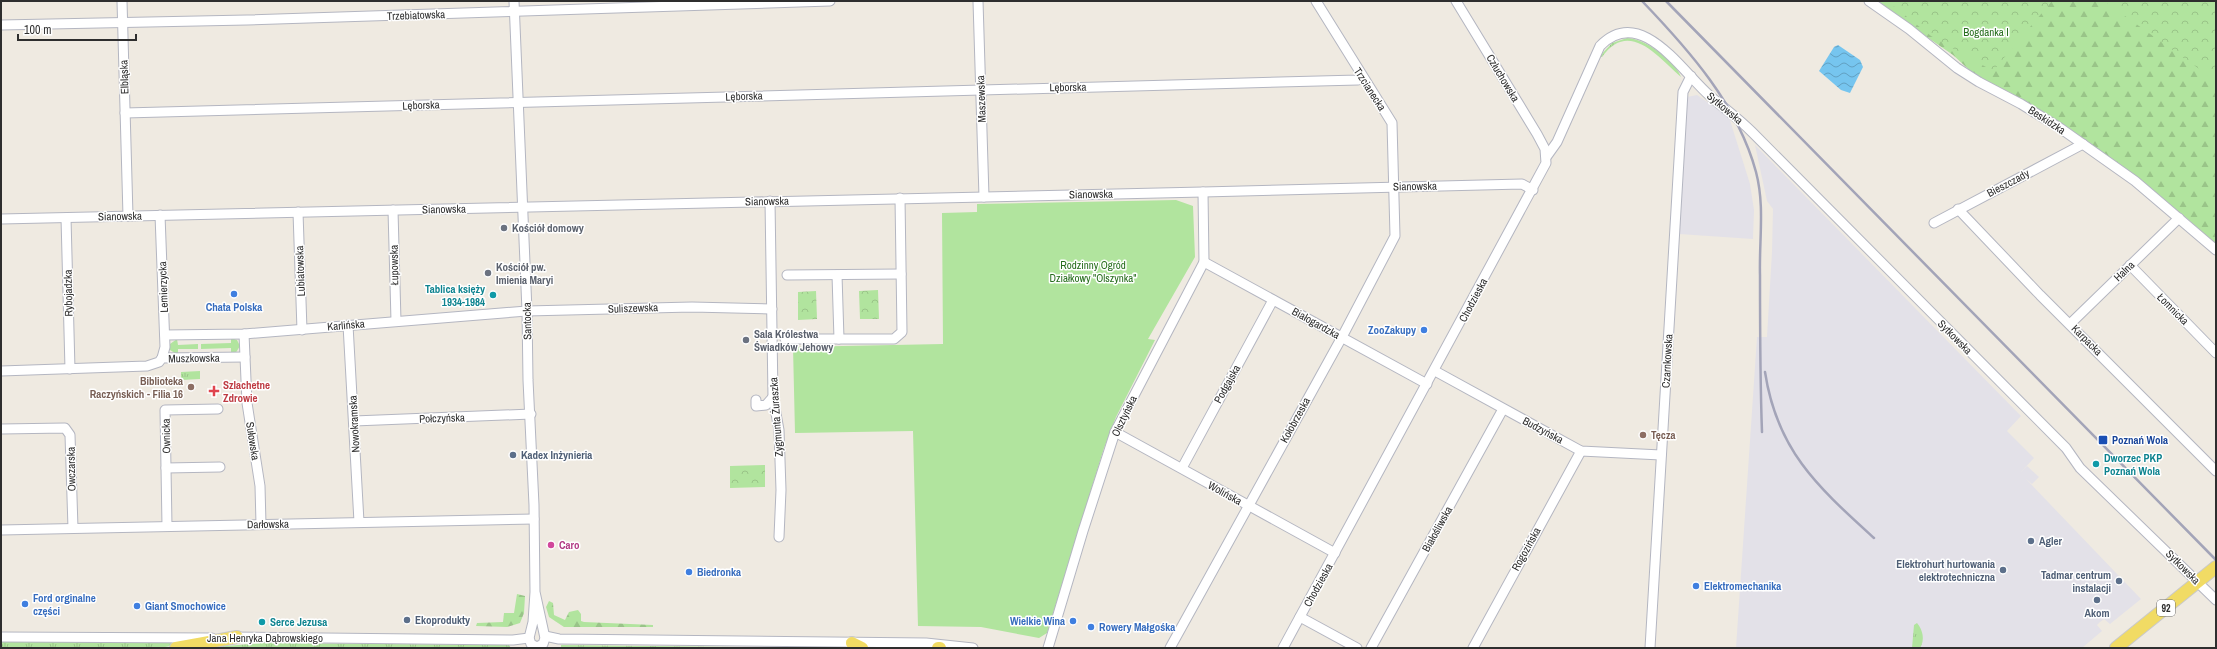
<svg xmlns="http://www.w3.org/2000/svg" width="2217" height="649" viewBox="0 0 2217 649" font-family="'Archivo Narrow',sans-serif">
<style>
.industrial{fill:#e3e1e8}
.grass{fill:url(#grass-tufts)}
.forest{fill:url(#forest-firs)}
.park{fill:url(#park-crowns)}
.garden{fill:#b1e49e}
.water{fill:url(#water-waves)}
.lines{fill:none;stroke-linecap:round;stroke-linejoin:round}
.minor-casing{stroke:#b4b6c1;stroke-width:11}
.major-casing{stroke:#c9c9c9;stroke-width:14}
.minor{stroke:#fff;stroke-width:9}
.major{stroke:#f1db64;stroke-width:12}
.rail{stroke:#a3a4b8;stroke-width:2.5}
.worship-dot{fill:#6b7280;stroke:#fff;stroke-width:1.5}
.shop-dot{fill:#3f7fe0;stroke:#fff;stroke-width:1.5}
.culture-dot{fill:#0f9aa8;stroke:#fff;stroke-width:1.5}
.education-dot{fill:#8d6e63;stroke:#fff;stroke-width:1.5}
.health-dot{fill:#e0444e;stroke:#fff;stroke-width:1.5}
.transit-dot{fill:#1a4fb4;stroke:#fff;stroke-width:1.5}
.service-dot{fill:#5c6f8a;stroke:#fff;stroke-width:1.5}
.hotel-dot{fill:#d1479c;stroke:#fff;stroke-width:1.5}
.labels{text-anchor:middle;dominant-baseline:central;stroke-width:3;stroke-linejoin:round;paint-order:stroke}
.shield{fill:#fff;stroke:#6d6d6d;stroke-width:1}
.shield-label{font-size:10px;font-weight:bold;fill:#2e2e2e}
.street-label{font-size:11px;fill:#2e2e2e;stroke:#fff}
.park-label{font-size:11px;fill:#266d1c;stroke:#fff}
.worship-label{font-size:11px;font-weight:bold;fill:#5b616d;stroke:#fff;text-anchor:start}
.culture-label{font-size:11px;font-weight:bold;fill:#0d838f;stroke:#fff;text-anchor:start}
.shop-label{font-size:11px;font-weight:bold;fill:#366cbe;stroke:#fff;text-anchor:start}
.education-label{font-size:11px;font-weight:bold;fill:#785e54;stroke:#fff;text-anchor:end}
.health-label{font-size:11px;font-weight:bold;fill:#be3a42;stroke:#fff;text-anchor:start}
.transit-label{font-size:11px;font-weight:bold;fill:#164399;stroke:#fff;text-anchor:start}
.service-label{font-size:11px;font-weight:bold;fill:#4e5e75;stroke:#fff;text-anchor:start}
.hotel-label{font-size:11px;font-weight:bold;fill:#b23c85;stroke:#fff;text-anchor:start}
</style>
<defs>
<pattern id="grass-tufts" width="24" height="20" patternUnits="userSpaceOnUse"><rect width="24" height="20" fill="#b1e49e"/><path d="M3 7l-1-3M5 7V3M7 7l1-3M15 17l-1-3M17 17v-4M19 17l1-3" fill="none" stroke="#99c488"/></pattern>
<pattern id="forest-firs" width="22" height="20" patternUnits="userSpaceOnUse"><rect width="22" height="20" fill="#b1e49e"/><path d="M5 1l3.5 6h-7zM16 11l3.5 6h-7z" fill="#99c488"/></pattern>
<pattern id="park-crowns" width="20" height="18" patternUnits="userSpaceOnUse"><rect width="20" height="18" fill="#b1e49e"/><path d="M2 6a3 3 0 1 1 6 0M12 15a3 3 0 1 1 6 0" fill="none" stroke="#99c488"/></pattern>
<pattern id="water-waves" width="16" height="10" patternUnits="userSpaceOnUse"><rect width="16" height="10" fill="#76c5ef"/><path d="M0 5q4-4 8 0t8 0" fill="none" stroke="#61a0c2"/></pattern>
</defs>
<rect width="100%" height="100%" fill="#efeae1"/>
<g class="industrial">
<polygon points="1697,95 1729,117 1750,184 1754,210 1753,239 1679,234 1687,97"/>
<polygon points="1755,145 2021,416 2007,431 2034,458 2020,473 2027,466 2039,477 2032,484 2026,479 2141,599 2110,624 2104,619 2100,622 2097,625 2102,631 2082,648 1736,648 1757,337 1767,337 1772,252 1773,209 1767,201"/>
</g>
<g class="grass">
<path d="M1627 38C1644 38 1676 61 1681 77 1658 57 1629 19 1602 57L1600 56 1612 43Z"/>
<polygon points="200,371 200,381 200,379 181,380 181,372"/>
<path d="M1917 623C1923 630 1925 640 1920 648H1912L1914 625Z"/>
<polygon points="1,641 176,643 177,645 159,648 1,648"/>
<polygon points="261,643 509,645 511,648 202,648"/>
<polygon points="561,645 831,648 561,648"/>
</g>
<g class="forest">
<polygon points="1875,1 2131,1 2216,59 2216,244 2183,215 2085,141 2011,93 1978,78 1953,55"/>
<polygon points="517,594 525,596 524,613 520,623 507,627 476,626 477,623 503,622 504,613 514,613"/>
<polygon points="549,601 553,603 554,615 565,620 569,612 578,610 581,614 581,621 584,622 653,625 653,627 564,627 549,617 546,607"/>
</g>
<g class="park">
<polygon points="1887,1 2052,1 1993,71 1931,36"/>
<polygon points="2104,1 2216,1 2216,81"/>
<polygon points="878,290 879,319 860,319 859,291"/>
<polygon points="816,291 817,319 798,320 798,292"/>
<polygon points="765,465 765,487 730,488 730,466"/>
</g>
<g class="garden">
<polygon points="1176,200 1193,206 1195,257 1148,339 1155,340 1116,417 1104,448 1047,633 1039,638 981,627 918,626 913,431 795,433 793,347 943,344 942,213 977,212 977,204"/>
<polygon points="231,338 237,340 240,346 235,354 231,354 231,348 201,349 201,344 231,343"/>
<polygon points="177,339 178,345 198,344 198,349 178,349 178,355 170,350 170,344"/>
</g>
<polygon class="water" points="1838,45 1860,60 1863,67 1850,93 1841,90 1819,71 1834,47"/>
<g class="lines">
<g class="minor-casing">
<g id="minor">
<polyline points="122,1 128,216"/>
<polyline points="514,1 527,311 528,380 534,505 535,592 533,622 529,638 531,644 537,647 543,644 545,638 535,592"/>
<polyline points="978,1 984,197"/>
<polyline points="1869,1 1909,29 1957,68 1979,82 2021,104 2060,128 2135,181 2216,250"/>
<polyline points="1,25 247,20 830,1"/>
<polyline points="125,113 1358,80 1363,78"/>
<path d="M1547 156 1557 142 1600 46C1641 4 1682 72 1710 96 1724 108 1739 119 1752 132L2066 448 2080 468 2216 600"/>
<polyline points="770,201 773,397 779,430 781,490 779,537"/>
<polyline points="1958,209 2040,295 2216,471"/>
<polyline points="393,210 396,321"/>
<polyline points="298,212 302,330"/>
<polyline points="160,215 165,347 162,358"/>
<polyline points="66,218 70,369"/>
<polyline points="1,219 1203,192 1522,184 1533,190"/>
<polyline points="1934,223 2083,144"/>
<polyline points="1204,262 1427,384"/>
<polyline points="2130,265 2216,353"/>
<polyline points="787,275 901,274"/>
<polyline points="837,275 839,339"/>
<polyline points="2070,324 2179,218"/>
<polyline points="348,325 359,522"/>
<polyline points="244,334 247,403 260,486 261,524"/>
<polyline points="165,335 244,334 527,311 692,307 772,309"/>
<polyline points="785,339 894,339 902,332 900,198"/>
<polyline points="1,371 147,366 159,362 162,358 245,357"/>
<polyline points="1435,371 1581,451 1661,455"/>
<polyline points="756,400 756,406 766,405 773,397"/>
<polyline points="354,421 531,414"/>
<polyline points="1,429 65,428 70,435 73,528"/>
<polyline points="1115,432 1335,553"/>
<polyline points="166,468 220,467"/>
<polyline points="1182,468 1273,300"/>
<polyline points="167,526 165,410 218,409"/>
<polyline points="1,530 534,519"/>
<polyline points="1300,617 1357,648"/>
<polyline points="545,636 559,639 926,643 973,648"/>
<polyline points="1,637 212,638"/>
<polyline points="230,637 513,640 529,638"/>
<polyline points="1048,648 1083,531 1115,432 1204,262 1203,192"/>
<polyline points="1170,648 1342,337 1395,236 1392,123 1316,1"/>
<polyline points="1283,648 1546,163 1545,149 1537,134 1456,1"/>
<polyline points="1371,648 1503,409"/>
<polyline points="1473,648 1581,451"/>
<polyline points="1650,648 1683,92 1691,76"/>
</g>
</g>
<g class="major-casing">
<g id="major">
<polyline points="852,643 862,648"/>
<polyline points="176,648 237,637"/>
<polyline points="938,648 940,648"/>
<polyline points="2116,648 2216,567"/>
</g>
</g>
<use href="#minor" class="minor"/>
<use href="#major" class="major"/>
<g class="rail">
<path d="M1642 1C1689 50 1738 105 1756 172 1765 206 1759 240 1760 275 1760 327 1760 379 1762 432"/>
<polyline points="1666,1 2216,560"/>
<path d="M1765 372C1777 451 1818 487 1874 538"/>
</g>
</g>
<g class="worship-dot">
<circle cx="504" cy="228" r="4"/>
<circle cx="488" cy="273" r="4"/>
<circle cx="746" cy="340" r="4"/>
</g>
<g class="shop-dot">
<circle cx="234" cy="294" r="4"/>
<circle cx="1424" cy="330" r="4"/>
<circle cx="689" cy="572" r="4"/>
<circle cx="1696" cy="586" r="4"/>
<circle cx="25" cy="604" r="4"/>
<circle cx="137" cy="606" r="4"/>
<circle cx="1073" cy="621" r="4"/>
<circle cx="1091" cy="627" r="4"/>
</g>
<g class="culture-dot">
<circle cx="493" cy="295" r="4"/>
<circle cx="2096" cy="464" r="4"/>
<circle cx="262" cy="622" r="4"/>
</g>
<g class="education-dot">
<circle cx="191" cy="387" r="4"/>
<circle cx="1643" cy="435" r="4"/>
</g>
<path class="health-dot" d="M212 385h4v4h4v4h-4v4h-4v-4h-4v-4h4z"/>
<rect class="transit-dot" x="2098" y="435" width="10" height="10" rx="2"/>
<g class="service-dot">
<circle cx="513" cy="455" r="4"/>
<circle cx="2031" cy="541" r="4"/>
<circle cx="2003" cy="570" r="4"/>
<circle cx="2119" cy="581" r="4"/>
<circle cx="2097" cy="600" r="4"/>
<circle cx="407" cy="620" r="4"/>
</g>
<circle class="hotel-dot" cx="551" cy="545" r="4"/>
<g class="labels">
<rect class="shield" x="2157" y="600" width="18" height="16" rx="3"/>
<g class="shield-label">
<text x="2166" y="608">92</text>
</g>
<g class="street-label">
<text transform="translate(416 15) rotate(-2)">Trzebiatowska</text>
<text transform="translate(124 77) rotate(-92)">Elbląska</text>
<text transform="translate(1503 78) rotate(59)">Człuchowska</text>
<text transform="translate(1068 87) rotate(-1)">Lęborska</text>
<text transform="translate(1370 89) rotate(57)">Trzcianecka</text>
<text transform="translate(744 96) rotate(-2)">Lęborska</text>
<text transform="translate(981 99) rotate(-92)">Maszewska</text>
<text transform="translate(421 105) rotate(-2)">Lęborska</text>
<text transform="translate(1725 108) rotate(40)">Sytkowska</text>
<text transform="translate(2047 120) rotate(33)">Beskidzka</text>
<text transform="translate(2008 183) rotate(-28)">Bieszczady</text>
<text transform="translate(1415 186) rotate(-1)">Sianowska</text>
<text transform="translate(1091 194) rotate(-1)">Sianowska</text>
<text transform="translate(767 201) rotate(-1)">Sianowska</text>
<text transform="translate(444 209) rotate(-1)">Sianowska</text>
<text transform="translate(120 216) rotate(-1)">Sianowska</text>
<text transform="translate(394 265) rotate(-91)">Łupowska</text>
<text transform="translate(300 271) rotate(-92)">Lubiatowska</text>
<text transform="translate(2124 271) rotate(-44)">Halna</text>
<text transform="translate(163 287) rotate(-92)">Lemierzycka</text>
<text transform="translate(68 293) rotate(-91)">Rybojadzka</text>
<text transform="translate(1473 300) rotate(-62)">Chodzieska</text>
<text transform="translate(633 308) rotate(-2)">Suliszewska</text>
<text transform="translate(2173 309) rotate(45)">Łomnicka</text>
<text transform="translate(527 321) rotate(-91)">Santocka</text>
<text transform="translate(1316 323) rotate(29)">Białogardzka</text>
<text transform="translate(346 325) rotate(-5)">Karlińska</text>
<text transform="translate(1955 337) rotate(45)">Sytkowska</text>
<text transform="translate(2087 340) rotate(45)">Karpacka</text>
<text transform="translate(194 358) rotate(-1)">Muszkowska</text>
<text transform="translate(1667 361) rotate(-87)">Czarnkowska</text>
<text transform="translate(1227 384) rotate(-61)">Podgajska</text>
<text transform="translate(1124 416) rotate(-64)">Olsztyńska</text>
<text transform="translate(776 417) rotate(-94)">Zygmunta Żuraszka</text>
<text transform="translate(442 418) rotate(-2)">Połczyńska</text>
<text transform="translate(1295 420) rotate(-61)">Kołobrzeska</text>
<text transform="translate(354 424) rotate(-93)">Nowokramska</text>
<text transform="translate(1543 430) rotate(28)">Budzyńska</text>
<text transform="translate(166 436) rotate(-91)">Ownicka</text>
<text transform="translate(253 441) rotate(81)">Sułowska</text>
<text transform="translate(71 469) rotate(-91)">Owczarska</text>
<text transform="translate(1225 493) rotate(29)">Wolińska</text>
<text transform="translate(268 524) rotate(-1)">Darłowska</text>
<text transform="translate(1437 529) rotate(-61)">Białośliwska</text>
<text transform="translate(1526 549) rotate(-61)">Rogozińska</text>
<text transform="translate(2183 567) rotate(45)">Sytkowska</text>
<text transform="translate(1318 585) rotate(-61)">Chodzieska</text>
<text x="265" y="638">Jana Henryka Dąbrowskiego</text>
</g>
<g class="park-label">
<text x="1986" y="32">Bogdanka I</text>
<text x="1093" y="265">Rodzinny Ogród<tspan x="1093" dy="13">Działkowy "Olszynka"</tspan></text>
</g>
<g class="worship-label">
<text x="512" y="228">Kościół domowy</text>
<text x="496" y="267">Kościół pw.<tspan x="496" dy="13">Imienia Maryi</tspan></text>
<text x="754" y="334">Sala Królestwa<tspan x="754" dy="13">Świadków Jehowy</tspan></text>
</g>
<g class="culture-label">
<text x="485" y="289" text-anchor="end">Tablica księży<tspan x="485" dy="13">1934-1984</tspan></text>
<text x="2104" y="458">Dworzec PKP<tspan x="2104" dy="13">Poznań Wola</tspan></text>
<text x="270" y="622">Serce Jezusa</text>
</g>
<g class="shop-label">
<text x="234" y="307" text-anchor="middle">Chata Polska</text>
<text x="1416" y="330" text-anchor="end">ZooZakupy</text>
<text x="697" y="572">Biedronka</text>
<text x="1704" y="586">Elektromechanika</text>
<text x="33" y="598">Ford orginalne<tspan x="33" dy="13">części</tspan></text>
<text x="145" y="606">Giant Smochowice</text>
<text x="1065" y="621" text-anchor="end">Wielkie Wina</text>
<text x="1099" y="627">Rowery Małgośka</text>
</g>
<g class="education-label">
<text x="183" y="381">Biblioteka<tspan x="183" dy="13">Raczyńskich - Filia 16</tspan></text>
<text x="1651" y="435" text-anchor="start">Tęcza</text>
</g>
<g class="health-label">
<text x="223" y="385">Szlachetne<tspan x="223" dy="13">Zdrowie</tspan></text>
</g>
<g class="transit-label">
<text x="2112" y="440">Poznań Wola</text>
</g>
<g class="service-label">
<text x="521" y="455">Kadex Inżynieria</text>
<text x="2039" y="541">Agler</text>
<text x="1995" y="564" text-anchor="end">Elektrohurt hurtowania<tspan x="1995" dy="13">elektrotechniczna</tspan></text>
<text x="2111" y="575" text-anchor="end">Tadmar centrum<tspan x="2111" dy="13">instalacji</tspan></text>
<text x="2097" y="613" text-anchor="middle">Akom</text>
<text x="415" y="620">Ekoprodukty</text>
</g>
<g class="hotel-label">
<text x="559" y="545">Caro</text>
</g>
</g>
<rect width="2217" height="649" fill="none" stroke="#2e2e2e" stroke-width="4"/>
<path d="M18 34v6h118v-6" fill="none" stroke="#2e2e2e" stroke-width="2"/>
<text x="24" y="34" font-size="12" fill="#2e2e2e" stroke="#ffffff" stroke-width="3" paint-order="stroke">100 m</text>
</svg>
